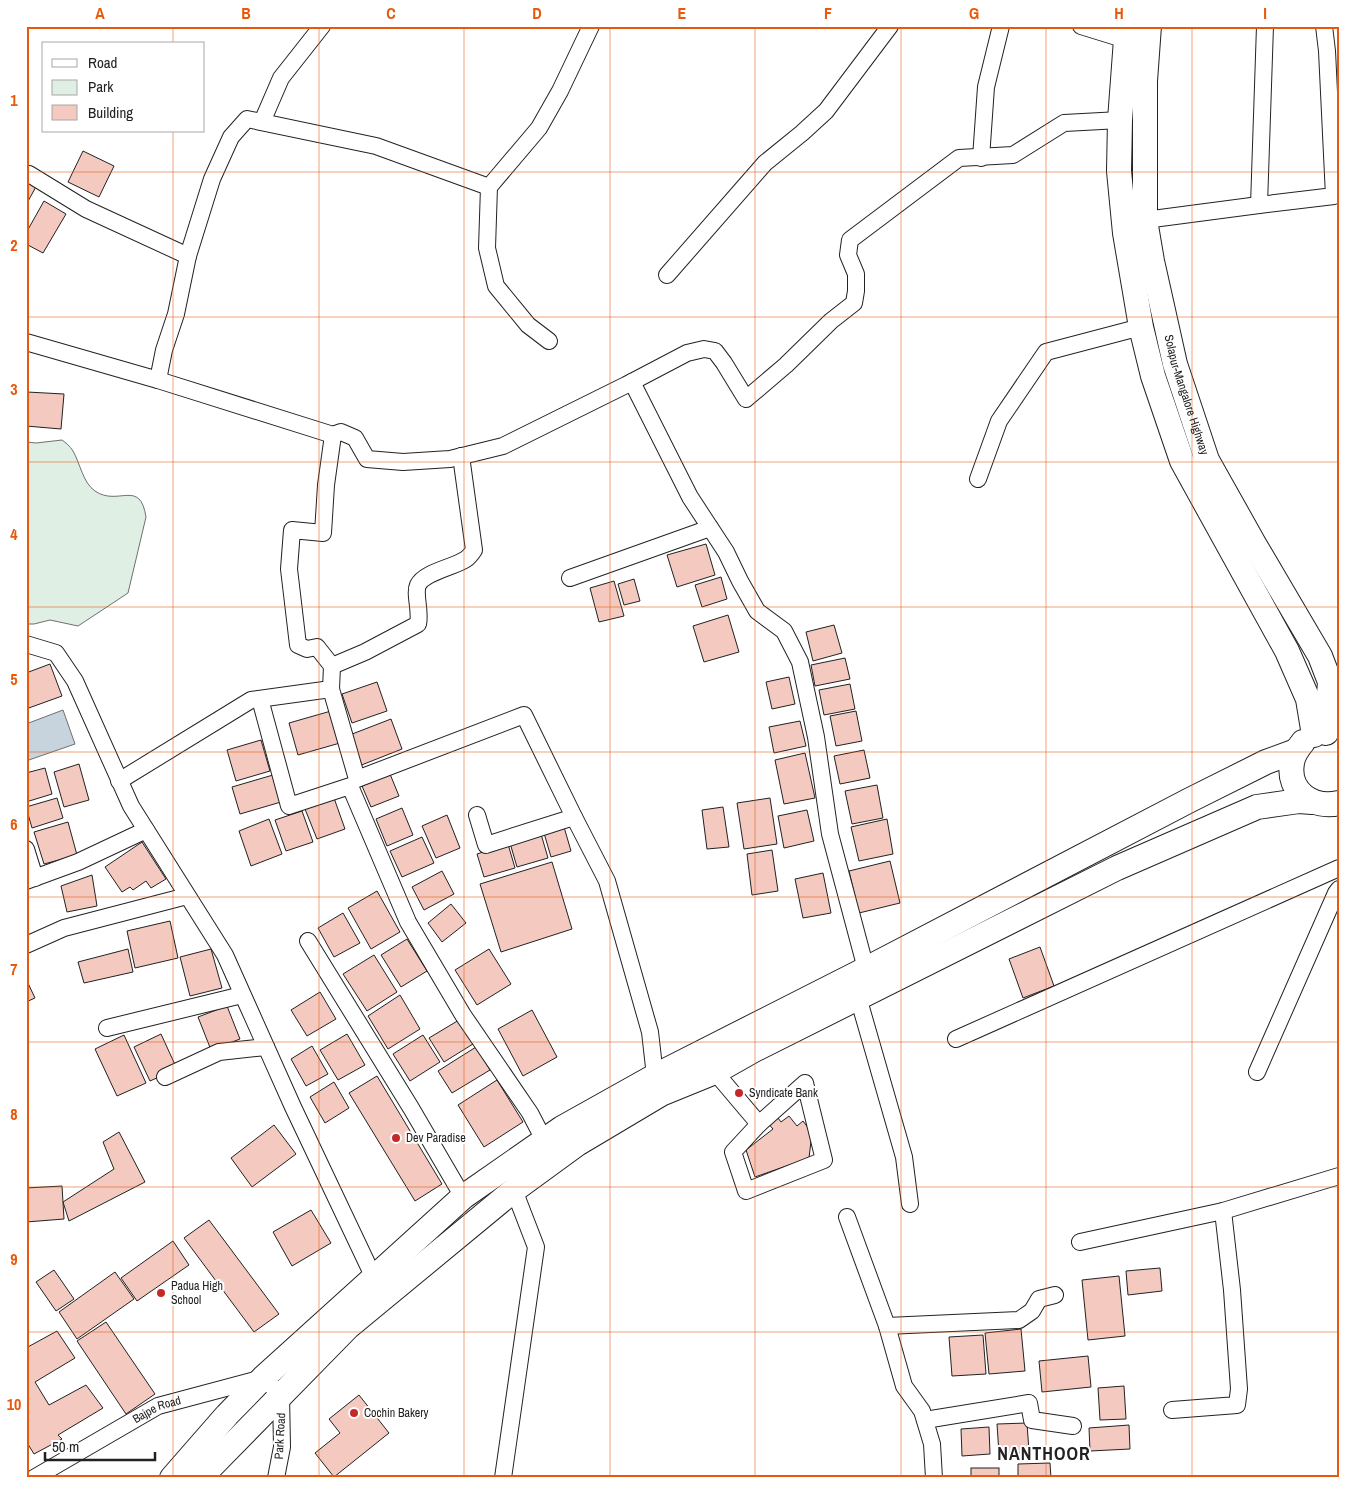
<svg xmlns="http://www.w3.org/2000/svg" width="1365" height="1504" viewBox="0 0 1365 1504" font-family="'Archivo Narrow',sans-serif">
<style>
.green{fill:#e0efe3;stroke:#6f6f6f}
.water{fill:#c7d3dd;stroke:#6f6f6f}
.building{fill:#f3c9c0;stroke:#222}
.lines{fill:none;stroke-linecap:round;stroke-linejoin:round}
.minor-casing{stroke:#222;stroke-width:18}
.highway-casing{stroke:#222;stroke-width:26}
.minor{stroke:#fff;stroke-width:16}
.highway{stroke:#fff;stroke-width:24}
.grid{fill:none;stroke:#e8590c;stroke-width:1;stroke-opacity:0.55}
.poi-dot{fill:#c62828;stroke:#fff;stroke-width:2}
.labels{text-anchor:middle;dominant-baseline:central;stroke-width:4;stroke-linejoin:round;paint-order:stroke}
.street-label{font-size:12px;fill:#222;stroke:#fff}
.poi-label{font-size:12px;fill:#222;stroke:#fff;text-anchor:start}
.district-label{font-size:18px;font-weight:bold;letter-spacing:1px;fill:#222;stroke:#fff}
.neatline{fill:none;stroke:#e8590c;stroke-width:2}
.grid-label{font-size:16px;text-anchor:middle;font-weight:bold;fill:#e8590c}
</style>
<rect width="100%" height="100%" fill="#fff"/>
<path class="green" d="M62 440C66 443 70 446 73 451 80 463 83 483 95 491 118 507 140 478 146 517L128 593 78 626 50 620 34 624H26V442L36 443Z"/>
<polygon class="water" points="63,710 75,744 26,761 26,724"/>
<g class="building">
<polygon points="83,151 114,166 99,197 68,182"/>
<polygon points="26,179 37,185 27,203 26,203"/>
<polygon points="44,201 66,214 43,253 26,244 26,233"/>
<polygon points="27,392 64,394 61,429 26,426"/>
<polygon points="706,544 715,575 677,587 667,555"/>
<polygon points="721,577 727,599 702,607 695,585"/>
<polygon points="634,579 640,601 624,605 618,584"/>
<polygon points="614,581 624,616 599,622 590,588"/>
<polygon points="728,615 739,652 704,662 693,626"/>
<polygon points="834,625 842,653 813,661 806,632"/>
<polygon points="845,658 850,679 815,686 811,665"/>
<polygon points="50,664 62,696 26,709 26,673"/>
<polygon points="789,677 795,704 772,709 766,682"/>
<polygon points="377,682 387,711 352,723 342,694"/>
<polygon points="850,684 855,709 824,715 819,690"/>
<polygon points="331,711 340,743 298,755 289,723"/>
<polygon points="856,711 862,741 836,746 830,716"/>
<polygon points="391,719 402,749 359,766 347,736"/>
<polygon points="800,721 806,746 774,753 769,727"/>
<polygon points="261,740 270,771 236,781 227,750"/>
<polygon points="864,750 870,778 840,784 834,756"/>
<polygon points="805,753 815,798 784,804 775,760"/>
<polygon points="79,764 89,800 64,807 54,772"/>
<polygon points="45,768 52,794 26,802 26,773"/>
<polygon points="390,774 399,796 371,807 362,786"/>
<polygon points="273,775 281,802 240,814 232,787"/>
<polygon points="877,785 883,818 852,824 845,791"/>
<polygon points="57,798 63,818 32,828 26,807"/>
<polygon points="334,798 345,829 317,839 305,809"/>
<polygon points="770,798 777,844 744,849 737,803"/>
<polygon points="723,807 729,847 707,849 702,810"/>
<polygon points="402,808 413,835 387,846 376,819"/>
<polygon points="807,810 814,841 784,848 778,816"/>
<polygon points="302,811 313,842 286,851 275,820"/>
<polygon points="447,815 460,848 436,858 422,826"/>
<polygon points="269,819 282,854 251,866 239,831"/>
<polygon points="887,819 893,854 859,861 851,827"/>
<polygon points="68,822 77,855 44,864 34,832"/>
<polygon points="564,827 571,851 551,857 544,833"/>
<polygon points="541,834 548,858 517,867 510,843"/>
<polygon points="422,837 434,863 402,877 390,851"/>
<polygon points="142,842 166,879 151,888 146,881 133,890 130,887 122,892 105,867"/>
<polygon points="508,844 515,868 484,877 477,854"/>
<polygon points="772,850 778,891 752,895 747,854"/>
<polygon points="890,861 900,903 859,913 849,871"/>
<polygon points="552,862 572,929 501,952 480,884"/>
<polygon points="442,871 454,894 424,910 412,887"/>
<polygon points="823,873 831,913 803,918 795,879"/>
<polygon points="92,875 97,906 67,912 61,886"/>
<polygon points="377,891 400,932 371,949 348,908"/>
<polygon points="451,904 466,923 442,942 428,923"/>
<polygon points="343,913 360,943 334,957 318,928"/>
<polygon points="170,921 178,958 135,968 127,931"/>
<polygon points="407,939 427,971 401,987 381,955"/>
<polygon points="1040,947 1054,986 1023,998 1009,959"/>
<polygon points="128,949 133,972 84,983 78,962"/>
<polygon points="211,949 222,988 190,996 180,957"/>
<polygon points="489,949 511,984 477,1005 455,970"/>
<polygon points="374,955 397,992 367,1011 343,974"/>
<polygon points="26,979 35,998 26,1002"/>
<polygon points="320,992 336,1019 307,1036 291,1010"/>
<polygon points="400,995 420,1029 388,1049 368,1016"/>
<polygon points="227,1006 240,1039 211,1050 198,1017"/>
<polygon points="532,1010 557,1057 523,1076 498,1029"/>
<polygon points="459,1020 473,1044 444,1062 429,1038"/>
<polygon points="161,1034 177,1069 150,1081 134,1047"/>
<polygon points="347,1034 365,1065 338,1080 320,1050"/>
<polygon points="124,1035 146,1083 117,1096 95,1049"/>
<polygon points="423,1035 440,1062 410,1081 393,1054"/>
<polygon points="312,1046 328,1074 306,1086 291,1059"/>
<polygon points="476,1047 490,1070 452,1093 438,1071"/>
<polygon points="377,1076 442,1184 415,1201 349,1093"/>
<polygon points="497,1080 523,1122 484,1147 458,1105"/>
<polygon points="334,1082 349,1108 325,1123 310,1097"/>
<polygon points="775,1114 781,1122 789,1116 797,1126 803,1121 812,1133 809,1158 755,1177 746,1150 773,1129 766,1121"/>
<polygon points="274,1125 296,1154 252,1187 231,1158"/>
<polygon points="119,1132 145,1182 69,1221 63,1202 114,1169 103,1142"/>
<polygon points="62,1186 64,1219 26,1222 26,1188"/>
<polygon points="311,1210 331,1243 292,1266 273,1232"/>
<polygon points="209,1220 279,1314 254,1332 184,1238"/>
<polygon points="173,1241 189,1265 137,1301 121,1278"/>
<polygon points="1160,1268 1162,1291 1128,1295 1126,1271"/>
<polygon points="54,1270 74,1299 56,1311 36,1282"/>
<polygon points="115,1272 134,1299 77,1339 59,1312"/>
<polygon points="1119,1276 1125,1336 1088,1340 1082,1280"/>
<polygon points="106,1322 155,1394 126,1414 77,1341"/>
<polygon points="1021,1329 1025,1371 989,1374 985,1333"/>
<polygon points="57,1331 75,1358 35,1382 49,1405 86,1385 103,1408 58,1435 62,1439 34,1454 26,1441 26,1348"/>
<polygon points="983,1335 986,1374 952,1376 949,1337"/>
<polygon points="1088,1356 1091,1387 1042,1392 1039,1361"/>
<polygon points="1124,1386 1126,1419 1100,1420 1098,1388"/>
<polygon points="359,1395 389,1433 334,1477 315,1453 340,1433 329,1419"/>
<polygon points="1027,1423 1029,1452 999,1454 997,1424"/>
<polygon points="1129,1425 1130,1449 1090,1451 1089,1428"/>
<polygon points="989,1427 990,1454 962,1456 961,1429"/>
<polygon points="1050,1463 1051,1478 1018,1478 1018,1464"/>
<rect x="971" y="1468" width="28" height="10"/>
</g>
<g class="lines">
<g class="minor-casing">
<g id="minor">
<polyline points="1081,26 1136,43"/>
<polyline points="1265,26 1259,205 1334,196 1327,51 1324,26"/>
<polyline points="262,122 281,78 322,26"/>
<polyline points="981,158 986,87 1001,26"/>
<polyline points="29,174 86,209 188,256"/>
<polyline points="1145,220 1259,205"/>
<polyline points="667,275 765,163 802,133 826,111 890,26"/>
<polyline points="549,341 528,325 496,286 487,248 489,187 539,128 560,91 591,26"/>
<polyline points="26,342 158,380 164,350 176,314 188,256 212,179 231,137 247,119 376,146 489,187"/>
<polyline points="158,380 333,435"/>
<polyline points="632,382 690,497 726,552 740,581 757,611 784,631 800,662 816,737 830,834 866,969"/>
<polyline points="978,479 999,421 1046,352 1141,327"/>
<polyline points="570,578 710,528"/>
<polyline points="26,644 56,653 75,681 131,806 225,955 293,1107 374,1278"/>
<path d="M332 666 365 652 418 624C421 611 414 594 418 585 424 572 455 567 466 559 469 557 472 553 474 550L461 456"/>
<polyline points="260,699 289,806 350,786 408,922 463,1015 530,1113 544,1140"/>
<polyline points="119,781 251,700 331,689"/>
<polyline points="477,815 486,845 574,817"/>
<polyline points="26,849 35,878"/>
<polyline points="26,881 78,862 146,830"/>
<polyline points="308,941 411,1108 463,1197"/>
<polyline points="26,945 64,928 187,896"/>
<polyline points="858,997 904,1157 910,1204"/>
<polyline points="107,1028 242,995"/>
<polyline points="956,1039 1339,868"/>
<polyline points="715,1072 759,1124"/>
<polyline points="1257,1072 1336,893 1339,889"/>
<polyline points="655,1076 650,1032 607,881 574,817 524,715 357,779 331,689 332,666 317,647 307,649 298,645 289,569 292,530 323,533 326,485 333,435 341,432 355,438 367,459 403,462 450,459 503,446 626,385 687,353 704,349 715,351 724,363 746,399 786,365 831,321 854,303 856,291 856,274 848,255 850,240 959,158 1013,155 1064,123 1120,120"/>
<polyline points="165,1077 219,1052 266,1047"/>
<polygon points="805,1083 824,1160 746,1191 733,1152 759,1124"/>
<polyline points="847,1217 887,1326 904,1386 922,1411 932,1444 934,1478"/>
<polyline points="1080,1242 1223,1211 1339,1176"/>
<polyline points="887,1326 1019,1320 1032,1311 1039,1299 1055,1295"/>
<polyline points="1172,1410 1237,1405 1239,1389 1232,1290 1223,1211"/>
<polyline points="925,1420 1029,1403 1032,1420 1073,1426"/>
<path id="s1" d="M34 1478 158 1406 263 1378 281 1395 282 1447 276 1478"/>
<polyline points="503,1478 536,1247 514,1190"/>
</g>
</g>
<g class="highway-casing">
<g id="highway">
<polyline points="1127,26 1120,120 1119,171 1125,233 1141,327 1153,376 1182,461 1287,651 1308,699 1314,735"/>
<path id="s2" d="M1149 26 1145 81V220L1152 261 1175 364 1207 460 1253 542 1320 656 1330 682 1326 733"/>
<path d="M1303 742C1298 748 1293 755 1292 763 1287 792 1313 809 1339 803"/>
<polyline points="172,1478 227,1415 263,1378 463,1197 562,1128 655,1076 866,969 1190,800 1266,762 1296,751"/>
<polyline points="200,1478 348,1327 514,1190 577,1144 661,1094 715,1072 754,1050 1117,868 1257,807 1299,801 1312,802"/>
</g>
</g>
<use href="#minor" class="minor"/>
<use href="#highway" class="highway"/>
</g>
<path class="grid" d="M173 26V44M319 26V1478M464 26V1478M610 26V1478M755 26V1478M901 26V1478M1046 26V1478M1192 26V1478M173 131V1478M26 172H1339M26 317H1339M26 462H1339M26 607H1339M26 752H1339M26 897H1339M26 1042H1339M26 1187H1339M26 1332H1339"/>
<g class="poi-dot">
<circle cx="739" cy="1093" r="5"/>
<circle cx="396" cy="1138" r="5"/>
<circle cx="161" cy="1293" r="5"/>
<circle cx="354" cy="1413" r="5"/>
</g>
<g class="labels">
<g class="street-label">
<text stroke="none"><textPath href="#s2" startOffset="374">Solapur-Mangalore Highway</textPath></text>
<text stroke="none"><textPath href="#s1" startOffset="141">Bajpe Road</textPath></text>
<text transform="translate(280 1436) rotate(-87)">Park Road</text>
</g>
<g class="poi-label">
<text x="749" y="1093">Syndicate Bank</text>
<text x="406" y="1138">Dev Paradise</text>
<text x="171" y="1286">Padua High<tspan x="171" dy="14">School</tspan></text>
<text x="364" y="1413">Cochin Bakery</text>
</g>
<g class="district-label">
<text x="1044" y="1453">NANTHOOR</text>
</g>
</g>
<rect width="1365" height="1504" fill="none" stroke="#ffffff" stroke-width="55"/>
<rect x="42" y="42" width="162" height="90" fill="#ffffff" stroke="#a7a7a7"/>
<rect x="52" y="59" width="25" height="8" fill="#ffffff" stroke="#a7a7a7"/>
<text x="88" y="68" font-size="15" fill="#222222">Road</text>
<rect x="52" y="80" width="25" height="15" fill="#e0efe3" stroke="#a7a7a7"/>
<text x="88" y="92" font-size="15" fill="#222222">Park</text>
<rect x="52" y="105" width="25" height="15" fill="#f3c9c0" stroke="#a7a7a7"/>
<text x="88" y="118" font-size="15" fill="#222222">Building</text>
<path d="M45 1452v8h110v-8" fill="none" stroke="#222222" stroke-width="2.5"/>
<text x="52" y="1452" font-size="15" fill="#222222" stroke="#ffffff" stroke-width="4" paint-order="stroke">50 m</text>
<rect x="28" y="28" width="1310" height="1448" class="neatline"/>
<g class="grid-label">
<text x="100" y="19">A</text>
<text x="246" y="19">B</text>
<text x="391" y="19">C</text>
<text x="537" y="19">D</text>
<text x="682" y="19">E</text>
<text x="828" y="19">F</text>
<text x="974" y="19">G</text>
<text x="1119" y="19">H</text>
<text x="1265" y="19">I</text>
<text x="14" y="106">1</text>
<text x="14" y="251">2</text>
<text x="14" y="395">3</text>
<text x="14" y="540">4</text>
<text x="14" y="685">5</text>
<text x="14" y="830">6</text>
<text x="14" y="975">7</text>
<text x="14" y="1120">8</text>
<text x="14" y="1265">9</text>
<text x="14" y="1410">10</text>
</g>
</svg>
